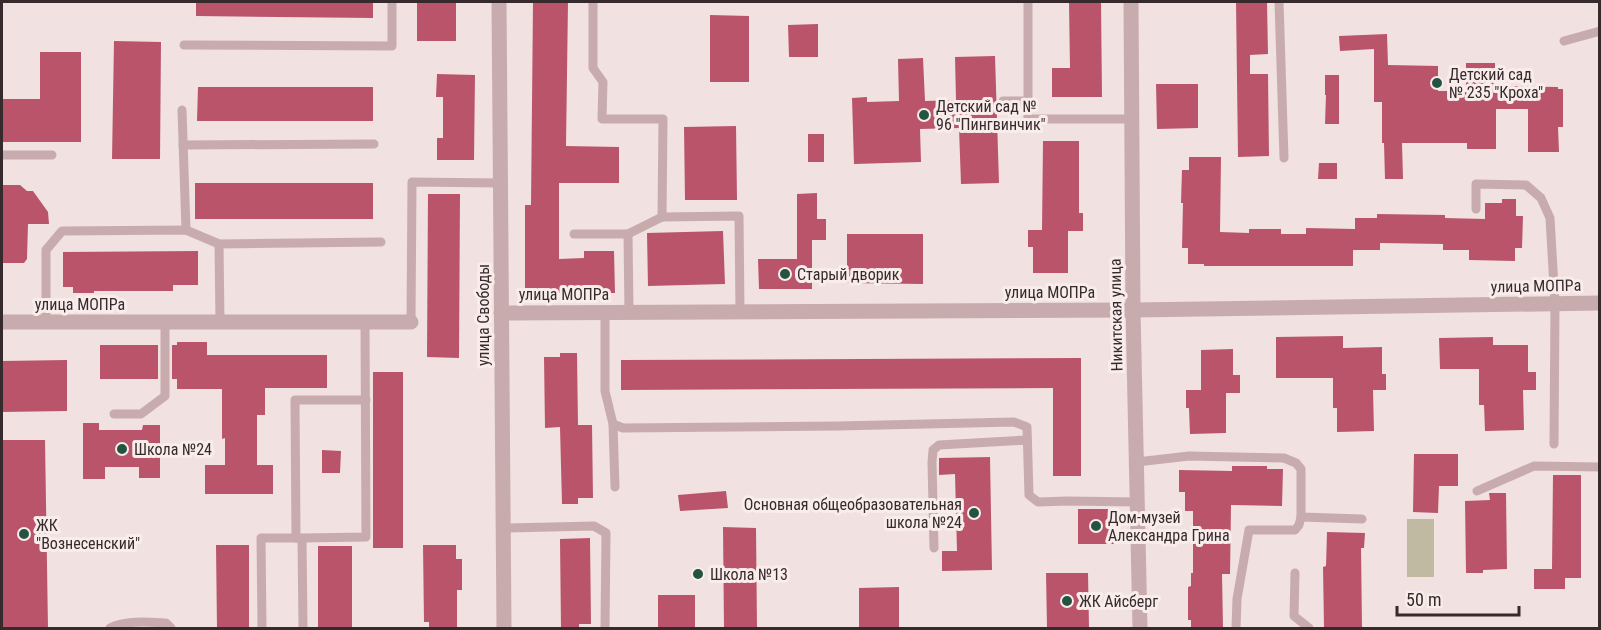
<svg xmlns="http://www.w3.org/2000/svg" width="1601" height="630" viewBox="0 0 1601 630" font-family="'Roboto Condensed',sans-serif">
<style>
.green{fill:#bfbaa1}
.building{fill:#ba546b}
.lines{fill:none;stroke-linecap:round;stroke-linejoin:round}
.lane{stroke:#c8acad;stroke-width:9}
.street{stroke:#c8acad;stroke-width:15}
.poi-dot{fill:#245441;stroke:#f9edec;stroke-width:2}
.labels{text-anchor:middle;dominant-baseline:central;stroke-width:6;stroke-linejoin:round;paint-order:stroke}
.poi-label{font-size:16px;fill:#372a2c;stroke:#f9edec;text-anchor:start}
.street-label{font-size:16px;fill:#372a2c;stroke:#f9edec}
</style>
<rect width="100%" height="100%" fill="#f1e1e0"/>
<rect class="green" x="1407" y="519" width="27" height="58"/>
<g class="building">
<polygon points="196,2 373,2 373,18 196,16"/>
<rect x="417" y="2" width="39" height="39"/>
<polygon points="533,2 568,2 566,146 619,147 619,183 559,183 559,259 584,258 584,251 614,251 615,293 525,293 525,205 531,205"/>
<polygon points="1069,2 1101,2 1102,97 1052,97 1052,68 1070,68"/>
<polygon points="1236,2 1267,2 1268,54 1250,55 1250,74 1268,74 1269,156 1238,157"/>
<polygon points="710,15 749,16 749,82 710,82"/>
<polygon points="818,24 818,57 789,57 788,25"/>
<polygon points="1387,34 1388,65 1438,66 1438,91 1466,91 1466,63 1495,63 1495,86 1558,87 1558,89 1563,89 1563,127 1558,127 1559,152 1528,152 1528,109 1496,109 1496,149 1467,149 1467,143 1402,143 1403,179 1385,179 1384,143 1382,143 1382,102 1374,102 1374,49 1340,51 1339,36"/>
<polygon points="114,41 161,42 160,159 112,159"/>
<polygon points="40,52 81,52 81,142 2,142 2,99 40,99"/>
<polygon points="995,56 999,183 961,184 959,128 920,129 921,162 854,164 852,98 867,97 867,102 899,101 898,59 923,58 925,101 956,100 955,57"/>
<polygon points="437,74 475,75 474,160 437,160 437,138 443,138 443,97 436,97"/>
<polygon points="1325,75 1339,75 1339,124 1325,124 1326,95 1325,95"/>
<polygon points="1156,84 1198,84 1198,128 1157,129"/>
<polygon points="198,87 373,87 373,121 197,121"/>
<polygon points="736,126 737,200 685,200 684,127"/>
<rect x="808" y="134" width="16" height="28"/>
<polygon points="1043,141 1079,141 1079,213 1083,213 1083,231 1068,231 1068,273 1033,273 1033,247 1028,247 1028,230 1042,230"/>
<polygon points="1189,157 1221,157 1220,232 1249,233 1249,229 1281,229 1281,234 1306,234 1306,228 1355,229 1355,218 1377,218 1377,214 1445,215 1445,218 1485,219 1485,203 1502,203 1502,199 1516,199 1516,216 1523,216 1522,248 1515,248 1515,261 1469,260 1469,250 1443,250 1443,244 1380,243 1380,250 1353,250 1353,266 1204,266 1204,264 1188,264 1188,248 1182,248 1183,203 1181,203 1182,170 1189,170"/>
<polygon points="1319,163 1337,163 1337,179 1318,179"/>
<rect x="195" y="183" width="178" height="36"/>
<polygon points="2,185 20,185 27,191 33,191 48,212 49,224 28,224 27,259 24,263 2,263"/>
<polygon points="817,193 817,219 826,219 826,240 812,240 812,289 759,289 758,259 797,259 797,194"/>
<polygon points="428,194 460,194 459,358 427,357"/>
<polygon points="723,231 725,284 648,286 647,233"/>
<polygon points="847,234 923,234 923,284 847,283"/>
<polygon points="198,251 198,285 173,285 173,291 94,291 94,293 73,293 73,287 63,287 63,252"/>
<polygon points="1343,336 1343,348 1382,347 1382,374 1386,374 1386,390 1373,390 1374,431 1337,432 1337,408 1333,408 1333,378 1276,378 1276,337"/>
<polygon points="1493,337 1493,345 1528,345 1528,372 1536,372 1536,390 1523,390 1524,430 1485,431 1484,405 1479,405 1479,369 1440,369 1439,338"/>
<polygon points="177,342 207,342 207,355 327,355 327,388 265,388 265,415 257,415 257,465 273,465 273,494 205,494 205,465 225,465 225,438 222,439 222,389 177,389 177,379 172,379 172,345 177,345"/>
<rect x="100" y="345" width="58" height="34"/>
<polygon points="1233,349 1233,375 1240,375 1240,393 1226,393 1226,433 1190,434 1189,408 1186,408 1186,390 1201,390 1201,350"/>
<polygon points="560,353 577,353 578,425 592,425 593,498 578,498 578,504 562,504 560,427 545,428 544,357 560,357"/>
<polygon points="1081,358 1081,476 1053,476 1053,388 621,390 621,360"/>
<polygon points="67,360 67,411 2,412 2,361"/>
<rect x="373" y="372" width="30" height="176"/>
<polygon points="83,423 99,423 99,430 142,430 143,425 160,425 160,478 139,478 139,467 105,467 105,479 83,479"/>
<polygon points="2,440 45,440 48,628 2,628"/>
<polygon points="322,450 341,451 340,473 322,473"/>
<polygon points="1414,454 1458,454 1458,486 1439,486 1438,513 1413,512"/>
<polygon points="990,457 992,570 942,571 942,551 957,551 955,474 939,475 939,458"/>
<polygon points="1232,466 1267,466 1267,469 1283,469 1282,506 1231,505 1230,574 1222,574 1223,628 1191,628 1191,620 1188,620 1188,587 1191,586 1191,573 1193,573 1193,511 1185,511 1185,492 1179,492 1179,470 1232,471"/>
<polygon points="1553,475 1581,475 1581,578 1565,578 1565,589 1534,589 1534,569 1552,569"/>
<polygon points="726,491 728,508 680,511 678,495"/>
<polygon points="1489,493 1506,493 1507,569 1483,570 1483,573 1466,573 1465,501 1490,500"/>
<polygon points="1078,509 1113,509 1114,544 1078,544"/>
<polygon points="723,527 756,528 757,628 724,628"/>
<polygon points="1327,532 1365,533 1364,548 1361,548 1362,627 1324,627 1323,567 1326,566"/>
<polygon points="590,538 591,624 579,624 579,628 561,628 560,539"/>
<polygon points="216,545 249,545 249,628 217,628"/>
<polygon points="423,545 456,545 456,559 462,559 462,590 457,590 457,628 429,628 429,622 424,622"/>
<rect x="318" y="546" width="34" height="82"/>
<polygon points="1046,573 1088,573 1089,628 1047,628"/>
<polygon points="899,587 899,628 859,628 859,588"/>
<rect x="658" y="595" width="37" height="33"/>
</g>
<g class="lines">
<g class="lane">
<polyline points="593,2 593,68 603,82 602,119 663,119 662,217 628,234 629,312"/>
<polyline points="1028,2 1028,119 1132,119"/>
<polyline points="1279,2 1284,158"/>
<polyline points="1564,41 1600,31"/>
<polyline points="184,45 392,46 392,2"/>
<polyline points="1003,101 1028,101"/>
<polyline points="182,110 186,230"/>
<polyline points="183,145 374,144"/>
<polyline points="2,155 52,155"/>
<polyline points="1476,209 1476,184 1526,185 1541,198 1550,218 1555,304 1554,444"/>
<polyline points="662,217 739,216 740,312"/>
<polyline points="574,234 628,234"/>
<polyline points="605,312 605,391 613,424 623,428 838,426 1014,422 1027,427 1029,495 1038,502 1068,501 1137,502"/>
<polyline points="46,322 46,250 62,231 186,230 219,244"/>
<polyline points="220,322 219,244 381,242"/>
<polyline points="411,322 412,182 501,183"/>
<polyline points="114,414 141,414 165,396 165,322"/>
<polyline points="613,424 615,487"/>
<polyline points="1137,462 1189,456 1284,458 1296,463 1301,469 1301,517 1299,525 1295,530 1249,530 1237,599 1236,628"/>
<polyline points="1477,491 1534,466 1600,467"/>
<polyline points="1301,517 1362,519"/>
<polyline points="503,528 594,526 606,533 605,628"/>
<polyline points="296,538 295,400 366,400"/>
<polyline points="934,548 932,462 933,450 939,445 1027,440"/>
<polyline points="1295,573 1294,616 1309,628"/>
<path d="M110 628C126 620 148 622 166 623L171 628"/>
<polyline points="262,628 261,538 300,538"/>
<polyline points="303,628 302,538 366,537 365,322"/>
</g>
<g class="street">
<polyline points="499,2 504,628"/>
<polyline points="1131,2 1133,310 1140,628"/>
<polyline points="501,313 1133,310 1600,303"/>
<polyline points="2,322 411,322"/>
</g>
</g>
<g class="poi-dot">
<circle cx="1437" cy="83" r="6"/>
<circle cx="924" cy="115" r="6"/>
<circle cx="785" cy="274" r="6"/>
<circle cx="122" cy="449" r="6"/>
<circle cx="974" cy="513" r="6"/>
<circle cx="1096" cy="526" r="6"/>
<circle cx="24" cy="534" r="6"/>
<circle cx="698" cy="574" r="6"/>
<circle cx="1067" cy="601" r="6"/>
</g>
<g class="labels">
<g class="poi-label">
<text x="1449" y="74">Детский сад<tspan x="1449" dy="18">№ 235 "Кроха"</tspan></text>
<text x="936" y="106">Детский сад №<tspan x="936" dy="18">96 "Пингвинчик"</tspan></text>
<text x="797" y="274">Старый дворик</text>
<text x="134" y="449">Школа №24</text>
<text x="962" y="504" text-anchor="end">Основная общеобразовательная<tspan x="962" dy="18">школа №24</tspan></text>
<text x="1108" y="517">Дом-музей<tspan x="1108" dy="18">Александра Грина</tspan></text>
<text x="36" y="525">ЖК<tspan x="36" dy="18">"Вознесенский"</tspan></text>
<text x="710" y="574">Школа №13</text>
<text x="1079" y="601">ЖК Айсберг</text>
</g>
<g class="street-label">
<text transform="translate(1536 286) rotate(-1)">улица МОПРа</text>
<text x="1050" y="292">улица МОПРа</text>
<text x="564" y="294">улица МОПРа</text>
<text x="80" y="304">улица МОПРа</text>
<text transform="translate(483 315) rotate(-90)">улица Свободы</text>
<text transform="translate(1116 315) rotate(-91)">Никитская улица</text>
</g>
</g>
<rect width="1601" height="630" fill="none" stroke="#372a2c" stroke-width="6"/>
<path d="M1397 606v9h122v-9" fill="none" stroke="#372a2c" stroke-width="3"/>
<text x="1406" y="606" font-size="18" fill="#372a2c" stroke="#f9edec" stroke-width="4.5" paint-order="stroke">50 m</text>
</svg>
